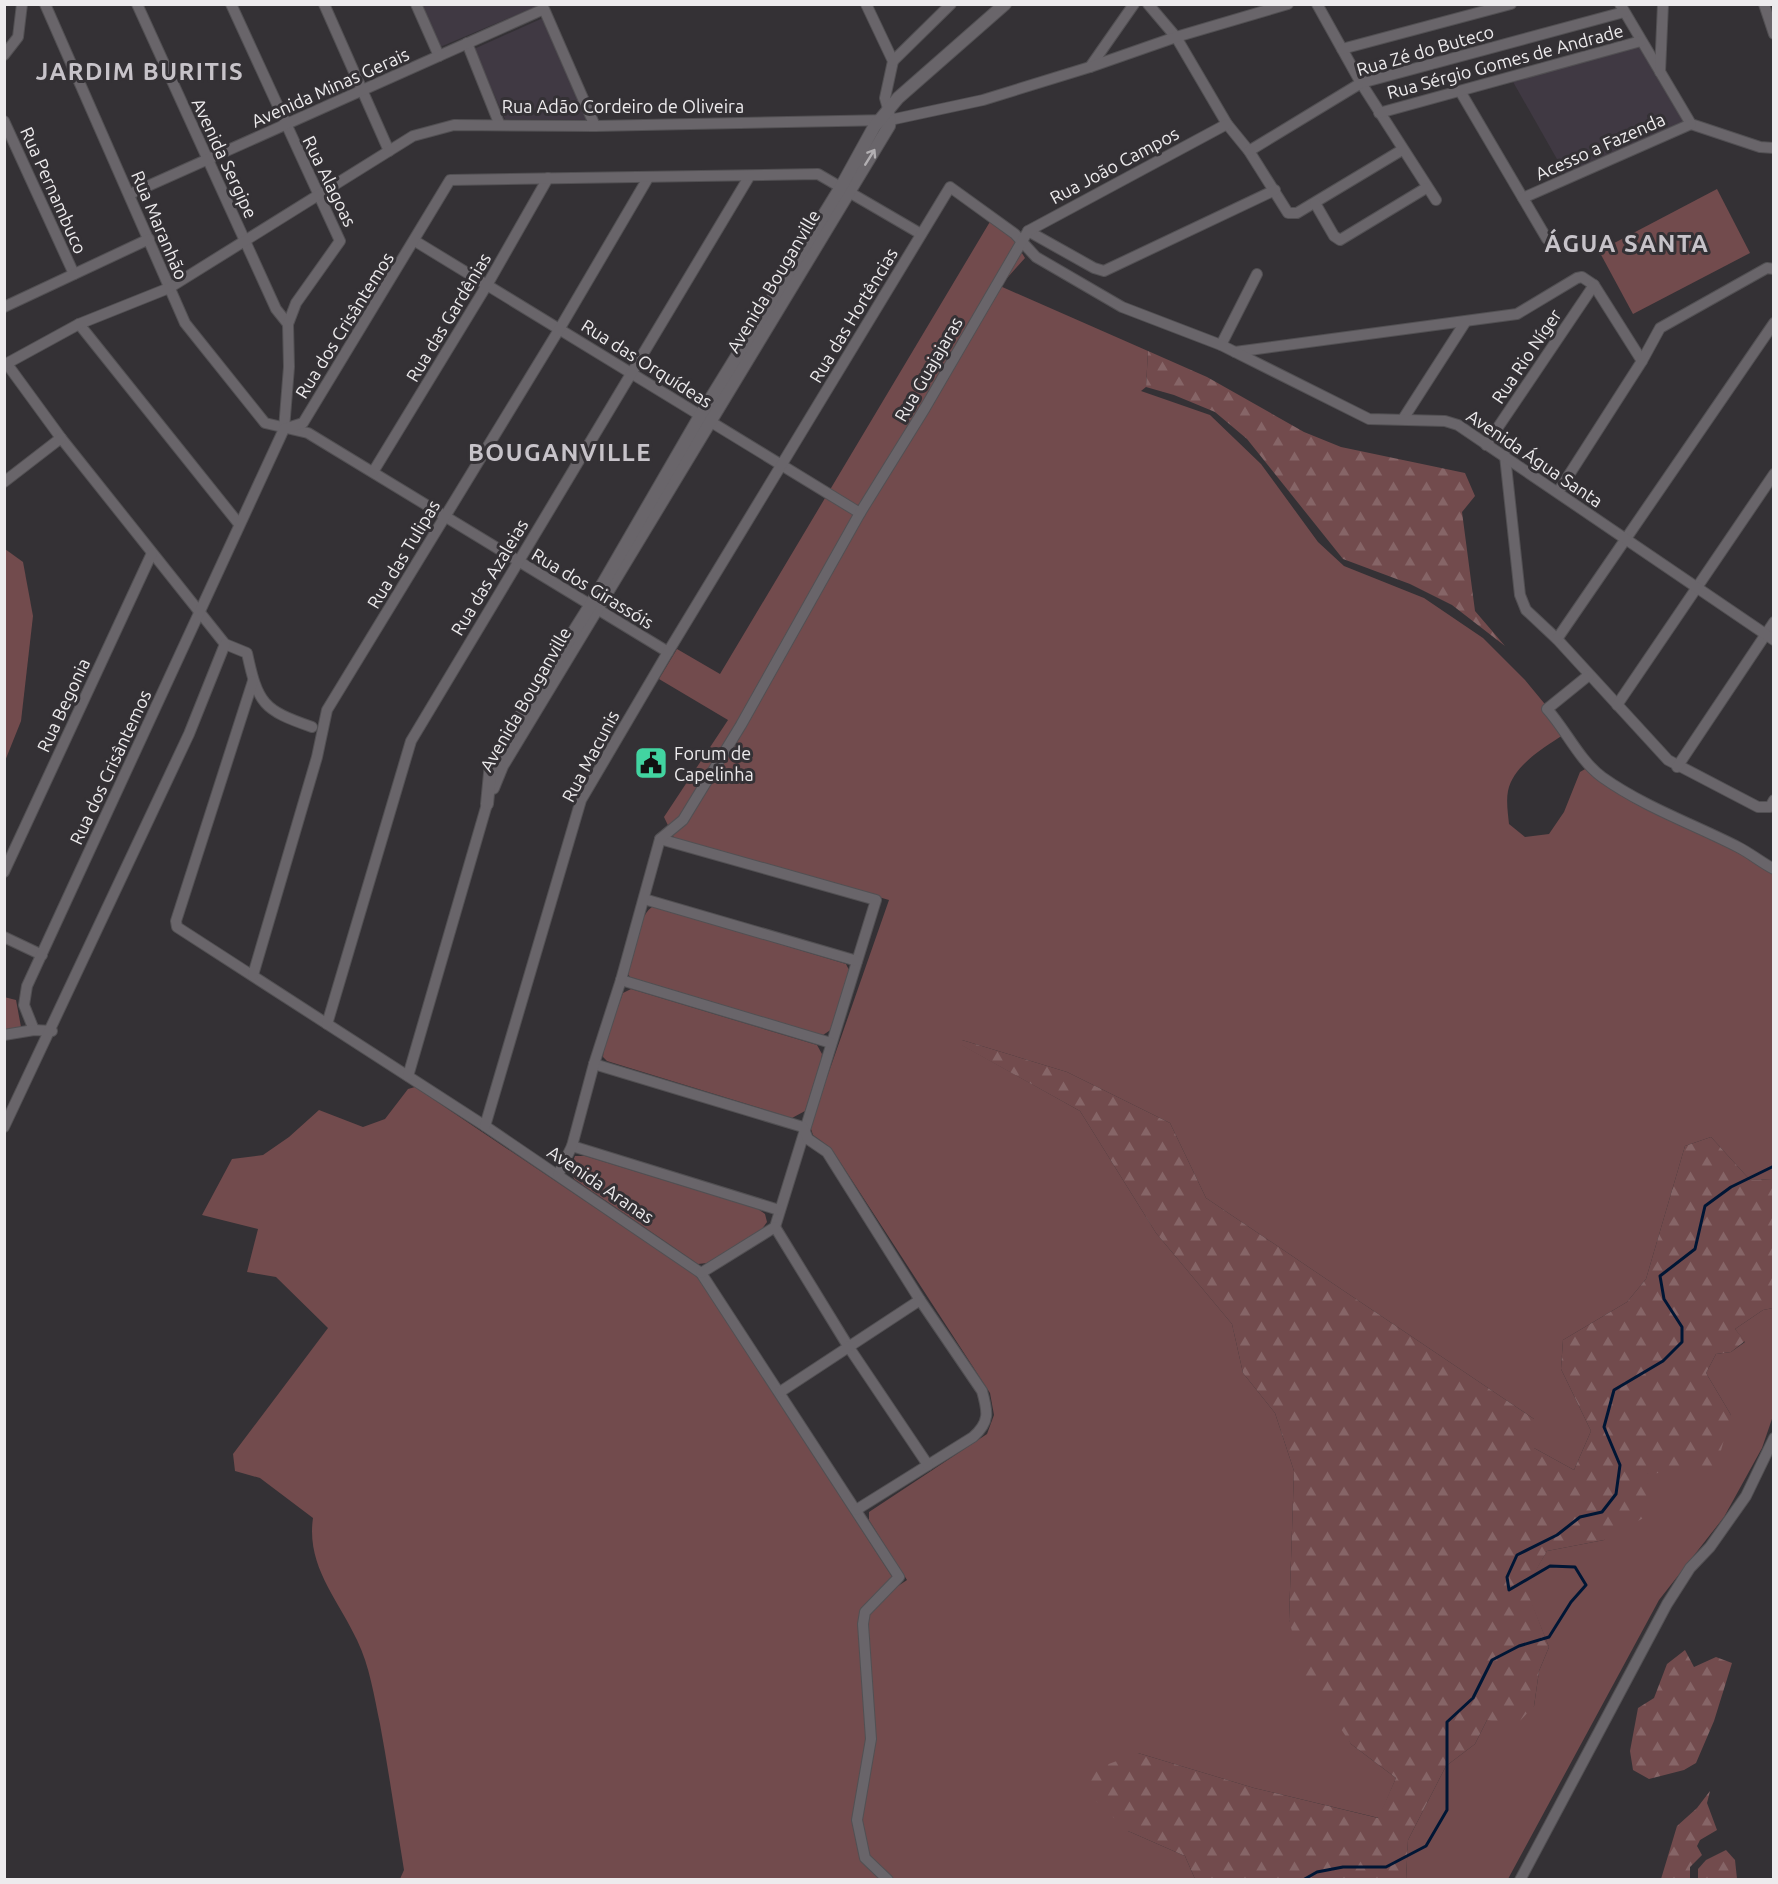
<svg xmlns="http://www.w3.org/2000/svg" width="1778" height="1884" viewBox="0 0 1778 1884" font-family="Ubuntu,sans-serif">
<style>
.built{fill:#403943}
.grass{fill:#724b4d}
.forest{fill:url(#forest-firs)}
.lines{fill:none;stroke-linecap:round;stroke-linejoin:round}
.stream{stroke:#001635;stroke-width:3}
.minor-casing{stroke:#525053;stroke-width:12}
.tertiary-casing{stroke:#525053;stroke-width:14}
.minor{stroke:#69656a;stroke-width:10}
.tertiary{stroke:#69656a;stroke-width:12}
.oneway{stroke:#b2afb2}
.labels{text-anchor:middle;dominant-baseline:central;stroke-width:6;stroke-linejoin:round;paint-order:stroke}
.street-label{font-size:18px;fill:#edebed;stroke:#343135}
.poi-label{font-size:18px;fill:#edebed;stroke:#343135;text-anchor:start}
.district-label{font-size:24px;font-weight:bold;letter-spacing:1.5px;fill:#c7c3c9;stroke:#343135}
</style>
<defs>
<pattern id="forest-firs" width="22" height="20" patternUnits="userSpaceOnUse" patternTransform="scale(1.5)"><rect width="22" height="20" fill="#724b4d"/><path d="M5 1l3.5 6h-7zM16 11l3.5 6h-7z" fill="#866567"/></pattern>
</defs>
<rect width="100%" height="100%" fill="#343135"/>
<g class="built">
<polygon points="421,5 540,5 440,47"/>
<polygon points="543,18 588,120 505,119 474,49"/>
<polygon points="1639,46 1686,124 1566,175 1512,80"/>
</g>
<g class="grass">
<polygon points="1717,189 1750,253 1633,314 1599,251"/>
<path d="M991 220 1012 237 1025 258 1000 286 1148 351 1146 387 1141 391 1210 415 1261 464 1318 542 1344 566 1424 598 1483 638 1525 680 1558 720 1563 735C1543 748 1513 766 1508 791 1506 801 1508 814 1509 824L1525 837 1549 834 1564 812 1580 772 1592 765 1626 796 1773 870V1179L1750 1180 1711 1137 1685 1146 1646 1279 1627 1302 1563 1340 1561 1369 1591 1431 1574 1470 1534 1448V1419L1206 1198 1170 1123 1067 1072 962 1040V1045L1080 1111 1156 1233 1232 1324 1243 1373 1275 1413 1294 1471 1289 1620 1351 1744 1396 1778 1379 1818 1254 1788 1138 1753 1128 1831 1185 1856 1195 1879H400L404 1870C396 1821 389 1773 380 1724 374 1696 370 1667 357 1640 338 1599 306 1566 313 1518L260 1478 235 1471 233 1454 328 1328 276 1277 247 1272 258 1229 202 1215 232 1159 263 1155 289 1137 319 1110 363 1127 385 1119 408 1089 415 1087 697 1276 898 1586 907 1580 869 1520V1512L987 1434 994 1415 990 1393 831 1148 813 1135 810 1126 889 900 674 838 664 817 728 720 659 679 677 649 720 674Z"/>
<polygon points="5,549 23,562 33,616 21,721 5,761"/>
<path d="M654 906 846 964 849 970 832 1029 823 1035 817 1034 630 977 628 974C632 958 639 911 654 906Z"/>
<polygon points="631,989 817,1045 822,1054 821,1060 805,1111 792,1118 607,1061 603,1057 604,1045 623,993"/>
<polygon points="4,997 16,1000 21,1027 5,1030"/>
<polygon points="575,1156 585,1156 758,1209 765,1214 767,1222 762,1229 707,1263 698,1264 574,1179 571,1166"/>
<polygon points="1773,1308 1773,1416 1762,1448 1724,1517 1659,1600 1508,1879 1406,1880 1408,1840 1446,1766 1475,1744 1487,1720 1534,1706 1539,1671 1549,1647 1525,1588 1547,1551 1604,1540 1647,1474 1731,1415 1706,1373 1716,1354 1731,1352 1745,1342 1735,1329 1763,1310"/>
</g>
<g class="forest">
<polygon points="1148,351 1207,377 1304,432 1341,447 1465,473 1475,496 1462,512 1475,611 1505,646 1452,605 1410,584 1343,559 1247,439 1215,412 1174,395 1146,387"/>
<polygon points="962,1040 1067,1072 1170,1123 1206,1198 1534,1419 1534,1448 1574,1470 1591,1431 1561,1369 1563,1340 1627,1302 1646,1279 1685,1146 1711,1137 1750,1180 1773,1179 1773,1308 1763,1310 1735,1329 1745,1341 1731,1352 1716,1354 1706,1373 1731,1415 1716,1468 1647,1474 1647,1516 1604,1540 1547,1551 1526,1588 1549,1647 1539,1671 1534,1706 1515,1726 1487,1720 1475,1744 1446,1766 1408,1840 1406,1879 1195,1879 1185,1856 1128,1831 1083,1789 1082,1774 1138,1753 1254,1788 1378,1818 1396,1778 1351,1744 1303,1672 1289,1620 1294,1471 1275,1413 1243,1373 1232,1324 1156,1233 1080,1111 961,1045"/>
<polygon points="1685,1650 1694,1667 1716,1657 1732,1663 1714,1721 1696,1763 1684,1770 1649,1779 1633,1770 1630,1751 1638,1708 1654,1698 1667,1664"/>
<polygon points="1710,1791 1707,1803 1717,1830 1700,1840 1697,1846 1702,1855 1690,1867 1690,1879 1661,1879 1677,1826 1697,1808"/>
<polygon points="1726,1850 1735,1860 1737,1879 1698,1879 1698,1869 1706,1860"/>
</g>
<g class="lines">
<polyline class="stream" points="1303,1880 1317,1872 1343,1867 1386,1867 1426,1846 1447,1810 1447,1722 1473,1698 1492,1660 1519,1646 1549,1637 1571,1602 1586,1585 1575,1567 1550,1566 1509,1590 1507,1577 1517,1555 1557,1535 1580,1517 1602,1512 1616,1494 1620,1465 1604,1427 1614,1390 1663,1361 1682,1342 1682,1327 1664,1299 1660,1276 1695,1249 1705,1206 1731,1187 1774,1166"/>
<g class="minor-casing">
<g id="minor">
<polyline points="45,4 185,323 265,423 308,433 668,652"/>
<polyline points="137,4 276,309 288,324"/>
<polyline points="231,4 340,241 296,303 288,324 289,367 284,429"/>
<polyline points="324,4 389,151"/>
<polyline points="416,4 439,56"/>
<polyline points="866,4 893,61 885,98 890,116"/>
<polyline points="1148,4 1176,37 1227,124 1249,151 1288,213 1297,213 1402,150"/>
<polyline points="1317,4 1361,83 1436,200"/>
<polyline points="1620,4 1691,124 1760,147 1774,148"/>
<polyline points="1764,4 1774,34"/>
<polyline points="467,43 499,123"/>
<polyline points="1342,49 1511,4"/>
<polyline points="4,55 18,37 22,4"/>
<polyline points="893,61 951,4"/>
<polyline points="1090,67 1134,4"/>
<polyline points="1660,72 1663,4"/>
<polyline points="1460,91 1547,239"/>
<polyline points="1379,113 1641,41"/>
<polyline points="4,121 74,274"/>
<polyline points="1249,151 1361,83 1624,12"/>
<polyline points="130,194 544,9 595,126"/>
<polyline points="1523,198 1691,124"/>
<polyline points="1315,203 1334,236 1340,240 1426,188"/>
<polyline points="1028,231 1094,268 1104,271 1275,190"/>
<polyline points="415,241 860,513"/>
<polyline points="4,307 149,239"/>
<polyline points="79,324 239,524"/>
<polyline points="1221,345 1257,274"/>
<polyline points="1235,352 1517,314 1577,278 1582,277 1594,285 1642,361"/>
<path d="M7 364 61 438 225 644 247 653C258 704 263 710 312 727"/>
<polyline points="4,365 79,324 169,288 413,136 454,125 595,126 890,120 983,100 1090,67 1176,37 1288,4"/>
<polyline points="1403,419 1466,321"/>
<polyline points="1486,445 1594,285"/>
<polyline points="1505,456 1520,595 1526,610 1557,639 1668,760 1758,807 1770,807 1774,800"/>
<polyline points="373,472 487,285 548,178"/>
<polyline points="4,482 61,438"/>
<polyline points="1558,492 1642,361 1660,328 1767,268 1774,269"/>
<polyline points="1557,639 1774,323"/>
<path d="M1589 675 1547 709C1566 730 1579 760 1602 777 1644 807 1693 824 1738 847 1750 853 1762 863 1774 869"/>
<polyline points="253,681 176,921 177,927 485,1126 701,1273 899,1577 865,1612 863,1624 871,1739 857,1820 865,1858 888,1880"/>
<polyline points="1617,705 1774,474"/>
<polyline points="1677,767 1774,622"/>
<polyline points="660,839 876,900 775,1227 701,1273"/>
<polyline points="4,872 152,553"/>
<polyline points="644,899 857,961"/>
<polyline points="4,937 42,955"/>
<polyline points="253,975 317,757 327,710 560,328 648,178"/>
<polyline points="621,980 831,1043"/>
<polyline points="327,1024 411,741 749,177"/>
<polyline points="34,1030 24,1005 27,986 284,429 303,423 450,180 818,174 921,234"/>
<polyline points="4,1035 34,1030 52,1031"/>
<path d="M594 1064 803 1127 808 1139 827 1152 920 1300 982 1391C988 1412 990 1422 973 1437L856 1510"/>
<polyline points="408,1076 487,804"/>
<polyline points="485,1126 581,800 668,652 950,187 1015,234 1036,257 1122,307 1221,345 1369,419 1445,421 1458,425 1774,640"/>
<polyline points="4,1127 189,734 225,644"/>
<polyline points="572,1146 779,1210"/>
<polyline points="558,1175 572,1146 594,1064 621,980 660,839 683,820 741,725 860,513 925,408 1028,231 1227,124"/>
<polyline points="775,1227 848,1346 928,1465"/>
<polyline points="780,1392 920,1300"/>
<polyline points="1520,1880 1667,1604 1690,1568 1710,1547 1746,1496 1774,1438"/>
</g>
</g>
<g class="tertiary-casing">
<g id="tertiary">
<polyline points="493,788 502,766 889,126 890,120"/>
<polyline points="487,804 491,763 590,606 700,416 841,187 874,127 898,98 1005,4"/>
</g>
</g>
<use href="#minor" class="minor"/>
<use href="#tertiary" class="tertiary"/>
</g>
<defs><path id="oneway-shaft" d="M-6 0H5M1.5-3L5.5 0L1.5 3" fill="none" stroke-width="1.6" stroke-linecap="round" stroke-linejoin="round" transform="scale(1.5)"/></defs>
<use class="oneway" href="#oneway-shaft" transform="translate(870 157) rotate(-58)"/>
<defs>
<g id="civic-square" transform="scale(1.725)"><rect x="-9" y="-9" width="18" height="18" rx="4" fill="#42d4a1" stroke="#343135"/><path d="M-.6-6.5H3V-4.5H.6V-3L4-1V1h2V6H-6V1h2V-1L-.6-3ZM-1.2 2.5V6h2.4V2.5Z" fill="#111"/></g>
</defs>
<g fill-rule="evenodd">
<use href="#civic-square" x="651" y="763"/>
</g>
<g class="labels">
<g class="street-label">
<text transform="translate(1425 50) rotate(-16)">Rua Zé do Buteco</text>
<text transform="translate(1505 61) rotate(-15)">Rua Sérgio Gomes de Andrade</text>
<text transform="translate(330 87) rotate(-24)">Avenida Minas Gerais</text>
<text x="623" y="106">Rua Adão Cordeiro de Oliveira</text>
<text transform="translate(1600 146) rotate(-24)">Acesso a Fazenda</text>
<text transform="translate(225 158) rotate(65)">Avenida Sergipe</text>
<text transform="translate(1114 165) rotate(-28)">Rua João Campos</text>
<text transform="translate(330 181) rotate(64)">Rua Alagoas</text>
<text transform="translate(54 190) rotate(66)">Rua Pernambuco</text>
<text transform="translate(160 225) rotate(67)">Rua Maranhão</text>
<text transform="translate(773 281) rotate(-59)">Avenida Bouganville</text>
<text transform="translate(853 315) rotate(-59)">Rua das Hortências</text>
<text transform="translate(448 317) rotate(-59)">Rua das Gardênias</text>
<text transform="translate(344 325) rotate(-58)">Rua dos Crisântemos</text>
<text transform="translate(1526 356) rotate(-56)">Rua Rio Níger</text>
<text transform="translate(647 363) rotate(32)">Rua das Orquídeas</text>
<text transform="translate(928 369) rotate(-60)">Rua Guajajaras</text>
<text transform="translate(1535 458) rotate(34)">Avenida Água Santa</text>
<text transform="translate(403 554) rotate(-59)">Rua das Tulipas</text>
<text transform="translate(489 577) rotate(-59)">Rua das Azaleias</text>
<text transform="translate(593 588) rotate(31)">Rua dos Girassóis</text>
<text transform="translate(525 699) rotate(-60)">Avenida Bouganville</text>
<text transform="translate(63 705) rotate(-65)">Rua Begonia</text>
<text transform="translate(590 756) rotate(-62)">Rua Macunis</text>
<text transform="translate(110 767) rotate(-65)">Rua dos Crisântemos</text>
<text transform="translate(601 1184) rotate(34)">Avenida Aranas</text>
</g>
<g class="poi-label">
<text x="674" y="753">Forum de<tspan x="674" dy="21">Capelinha</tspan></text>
</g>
<g class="district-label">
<text x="140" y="71">JARDIM BURITIS</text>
<text x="1627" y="243">ÁGUA SANTA</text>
<text x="560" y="452">BOUGANVILLE</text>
</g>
</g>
<rect width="1778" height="1884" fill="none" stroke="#edebed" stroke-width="12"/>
</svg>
